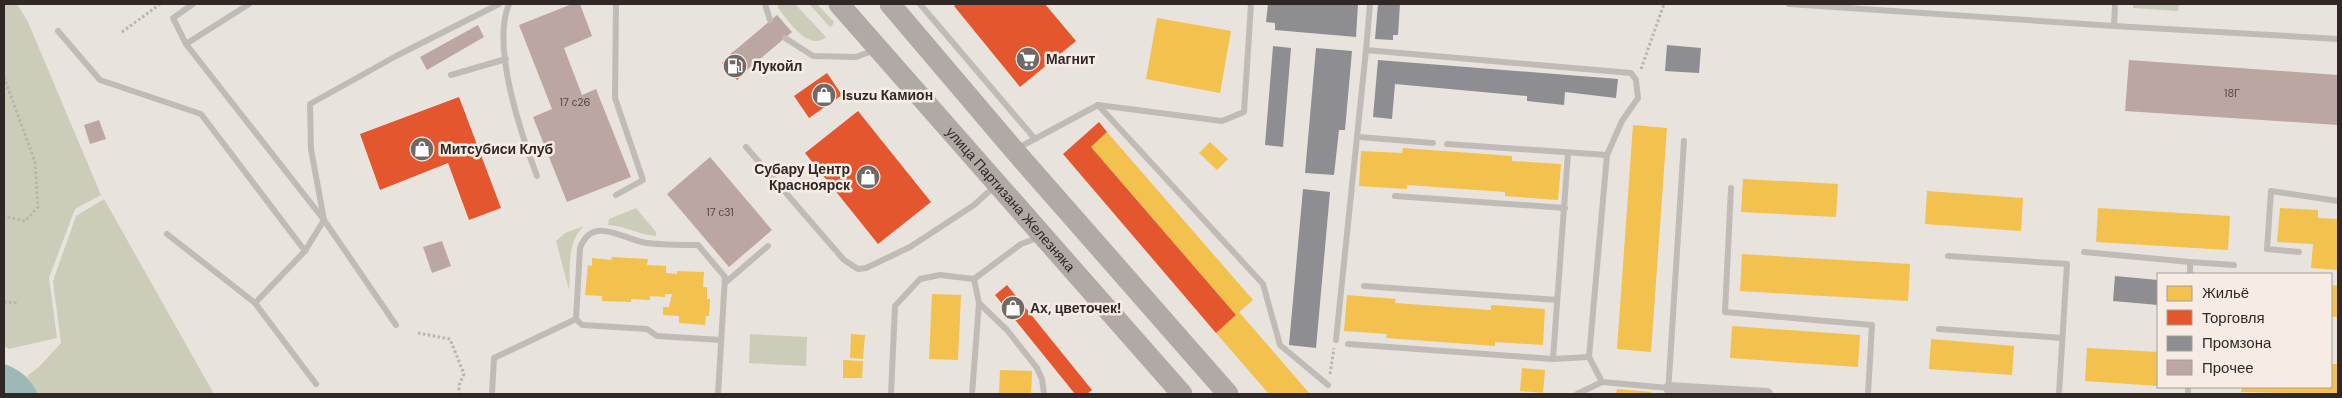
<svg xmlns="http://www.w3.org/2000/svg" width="2342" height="398" viewBox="0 0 2342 398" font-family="'DM Sans',sans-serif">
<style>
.green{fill:#cbcdb9}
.water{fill:#9cb9b6}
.homes{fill:#f2c14e}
.shops{fill:#e4572e}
.industry{fill:#8d8d92}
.building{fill:#bba6a2}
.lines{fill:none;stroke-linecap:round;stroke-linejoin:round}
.path{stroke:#bab3b0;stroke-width:3;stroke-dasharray:2.5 2.5;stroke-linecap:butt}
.lane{stroke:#c1bbb7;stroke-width:6}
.street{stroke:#c1bbb7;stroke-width:12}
.primary{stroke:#b0a9a6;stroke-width:21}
.labels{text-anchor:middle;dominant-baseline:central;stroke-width:5;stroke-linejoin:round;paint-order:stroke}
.number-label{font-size:11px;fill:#544845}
.poi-label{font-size:14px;font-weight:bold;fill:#312826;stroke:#f6ece4;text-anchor:start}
.street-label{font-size:14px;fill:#312826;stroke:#f6ece4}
</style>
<rect width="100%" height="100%" fill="#e9e3de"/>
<g class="green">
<polygon points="4,4 17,4 28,22 101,195 75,209 49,278 57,338 9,349 4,346"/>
<path d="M778 4H795L826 37C808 52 788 20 778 8Z"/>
<polygon points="809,4 817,4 834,22 832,26 830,27"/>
<polygon points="2133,4 2179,4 2178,11 2133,8"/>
<polygon points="104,199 214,394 38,394 27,376 39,367 61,343 53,281 76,216"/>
<path d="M636 208 656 232V236C640 235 625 226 608 225L609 219Z"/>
<path d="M584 226C566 243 571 267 569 290L556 241 565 233Z"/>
<polygon points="750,334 807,337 806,366 749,363"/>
</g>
<path class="water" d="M4 364C21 370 30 378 38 394H4Z"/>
<g class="homes">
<polygon points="1157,18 1231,31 1220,93 1146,79"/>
<polygon points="1633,125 1667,128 1651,352 1617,349"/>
<polygon points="1107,132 1253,300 1239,312 1310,394 1269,394 1216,333 1236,315 1091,147"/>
<polygon points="1210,142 1228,159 1217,170 1199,153"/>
<polygon points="1403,148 1512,156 1512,161 1561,164 1558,200 1505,196 1505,192 1407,185 1407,189 1359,186 1361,151 1402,153"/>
<polygon points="1743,179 1838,184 1836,217 1741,212"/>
<polygon points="1927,191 2023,198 2021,231 1925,224"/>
<polygon points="2098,208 2230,216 2228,250 2096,242"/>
<polygon points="2280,208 2318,210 2318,218 2338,219 2338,270 2311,268 2313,244 2277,242"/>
<polygon points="1742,254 1910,264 1908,301 1740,291"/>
<polygon points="612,257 648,259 647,265 666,266 666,273 677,274 677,271 704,272 703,287 707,287 707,299 710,299 709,316 706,316 705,325 679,323 679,316 663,315 663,307 669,307 672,294 665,294 665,297 650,296 650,300 631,299 631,302 602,301 602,296 585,295 588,265 592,266 592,258 611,260"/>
<polygon points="2331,285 2338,286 2338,317 2331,317"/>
<polygon points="932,294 961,295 958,360 929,359"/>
<polygon points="1347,295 1396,299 1395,303 1491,310 1491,305 1545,309 1543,345 1495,342 1495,346 1386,338 1387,334 1344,331"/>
<polygon points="1732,326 1860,335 1858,367 1730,358"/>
<polygon points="851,334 865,335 863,359 850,358"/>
<polygon points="1931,339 2014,346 2012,375 1929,369"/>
<polygon points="2087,348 2158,352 2158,386 2085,381"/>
<polygon points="843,360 863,361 862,378 843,378"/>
<polygon points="2331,364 2338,364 2338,394 2241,392 2242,387 2331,387"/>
<polygon points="1522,368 1545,370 1543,393 1520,391"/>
<polygon points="1000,370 1032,371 1031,394 999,394"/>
<polygon points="1617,389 1651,392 1651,394 1616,394"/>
</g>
<g class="shops">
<polygon points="957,4 1045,4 1076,41 1020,87 954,6"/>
<polygon points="733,52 747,70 737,80 722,63"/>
<polygon points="827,73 842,95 809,118 794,96"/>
<polygon points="459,97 501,208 469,220 448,163 380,190 360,134"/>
<polygon points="858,111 931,202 878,244 805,153"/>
<polygon points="1099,122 1107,132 1091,147 1236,315 1216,333 1063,154"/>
<polygon points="1007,285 1092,390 1087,394 1075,394 995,295"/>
</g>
<g class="industry">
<polygon points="1268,4 1358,4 1356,37 1275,30 1275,23 1266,22"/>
<polygon points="1378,4 1400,4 1398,35 1393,35 1393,40 1375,39"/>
<polygon points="1667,45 1701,48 1699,73 1665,71"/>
<polygon points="1273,46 1291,48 1283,147 1265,145"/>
<polygon points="1316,48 1352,51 1345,130 1339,130 1334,175 1305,173"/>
<polygon points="1378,60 1618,79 1616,98 1565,92 1564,105 1527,101 1527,96 1395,84 1392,119 1373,117"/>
<polygon points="1303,189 1330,192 1316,348 1289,345"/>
<polygon points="2115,276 2158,280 2158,305 2113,301"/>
</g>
<g class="building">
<polygon points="572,4 580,4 592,36 564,48 582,95 596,89 631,177 567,202 533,117 552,109 519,25"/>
<polygon points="777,15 792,32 747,70 733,52"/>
<polygon points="478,25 484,37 427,70 420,57"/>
<polygon points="2129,60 2338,75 2338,125 2125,111"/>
<polygon points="99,120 106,139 90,144 84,125"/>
<polygon points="710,157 772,230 729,267 667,194"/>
<polygon points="442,241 451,266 432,273 423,247"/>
</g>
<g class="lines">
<g class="path">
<polyline points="122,32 160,4"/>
<polyline points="1641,69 1664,4"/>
<polyline points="4,77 35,162 38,207 25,221 4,216"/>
<polyline points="4,302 18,303"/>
<polyline points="418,333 450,339 464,374 459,385 459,394"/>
<polyline points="1330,374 1334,348"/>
</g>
<g class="lane">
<polyline points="249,4 186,44 324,220 396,325"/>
<path d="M509 4C491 46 521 134 537 176"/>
<polyline points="765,4 770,20"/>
<polyline points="920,4 1035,139"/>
<polyline points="1789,4 2114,26"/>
<polyline points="2115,4 2114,26 2338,39"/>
<polyline points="58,31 100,80 201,114 305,251"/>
<polyline points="785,38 813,56 856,57 875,50"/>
<polyline points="186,44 173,18 193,4"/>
<polyline points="1366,50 1370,4"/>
<polyline points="451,75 506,59"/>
<polyline points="1098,105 1222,121 1244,112 1251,4"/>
<polyline points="1359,137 1433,143"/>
<polyline points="1447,144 1607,155"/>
<polyline points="746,147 844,260 858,269 866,268 910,247 974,205 995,186"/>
<polyline points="1018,148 1098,105 1263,284 1280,345 1328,385"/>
<polyline points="1731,188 1725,312 1872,325 1868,394"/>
<polyline points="616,195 643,180 615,98 616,4"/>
<polyline points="1395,196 1565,208"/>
<polyline points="167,234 255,303 305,251 324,220 311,149 310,104 398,55 499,4"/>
<polyline points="1040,237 1021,244 974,279 979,303 1007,330 1037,368 1042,379 1044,394"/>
<polyline points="2084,252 2190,262 2190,274"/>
<polyline points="2299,252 2267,249 2271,191 2338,201"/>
<polyline points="1948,256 2067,264 2059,394"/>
<polyline points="2190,262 2234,265"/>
<polyline points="725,283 768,246"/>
<polyline points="1364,286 1557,300"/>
<polyline points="255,303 316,384"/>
<polyline points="576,319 582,325 647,329 657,336 721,340"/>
<polyline points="1939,329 2062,338"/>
<polyline points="1336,340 1366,50 1631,73 1636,80 1638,98 1622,121 1607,155 1589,357 1602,382 1669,388"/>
<polyline points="1348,344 1553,359 1589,357"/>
<polyline points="1553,359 1568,153"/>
<path d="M492 394 494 358 576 319 580 248C593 214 623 240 647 243 664 245 681 245 698 245L725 277 718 394"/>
<polyline points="891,394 895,306 920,279 940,275 974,279"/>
<polyline points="972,394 979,303"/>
<polyline points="1577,394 1602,382"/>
<polyline points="1668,394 1684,141"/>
<polyline points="2188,394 2188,387"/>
</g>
<polyline class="street" points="1669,388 1767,394"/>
<g class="primary">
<path id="s1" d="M839 4 1182 394"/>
<polyline points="890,4 1014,150 1228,394"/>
</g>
</g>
<defs>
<g id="supermarket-disc" transform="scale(1.25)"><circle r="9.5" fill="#716966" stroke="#f6ece4"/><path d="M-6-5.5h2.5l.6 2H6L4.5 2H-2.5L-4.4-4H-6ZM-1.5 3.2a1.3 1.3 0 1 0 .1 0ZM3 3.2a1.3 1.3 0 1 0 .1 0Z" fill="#fff"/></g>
<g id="fuel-disc" transform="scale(1.25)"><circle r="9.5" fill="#716966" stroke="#f6ece4"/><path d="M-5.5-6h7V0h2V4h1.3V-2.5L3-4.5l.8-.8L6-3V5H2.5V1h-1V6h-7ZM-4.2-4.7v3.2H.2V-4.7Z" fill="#fff"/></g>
<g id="shop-disc" transform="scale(1.25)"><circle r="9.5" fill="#716966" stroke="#f6ece4"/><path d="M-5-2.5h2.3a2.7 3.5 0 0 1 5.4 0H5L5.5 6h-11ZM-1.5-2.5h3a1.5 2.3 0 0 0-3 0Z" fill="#fff"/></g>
</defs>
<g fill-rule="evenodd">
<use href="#supermarket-disc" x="1028" y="59"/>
<use href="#fuel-disc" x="735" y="66"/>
<use href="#shop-disc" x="824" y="95"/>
<use href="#shop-disc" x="422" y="149"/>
<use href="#shop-disc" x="868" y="177"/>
<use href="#shop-disc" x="1013" y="308"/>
</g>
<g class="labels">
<g class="number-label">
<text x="2232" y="93">18Г</text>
<text x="575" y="102">17 с26</text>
<text x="720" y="212">17 с31</text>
</g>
<g class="poi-label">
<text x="1046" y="59">Магнит</text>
<text x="752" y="66">Лукойл</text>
<text x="842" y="95">Isuzu Камион</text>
<text x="440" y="149">Митсубиси Клуб</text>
<text x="850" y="169" text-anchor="end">Субару Центр<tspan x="850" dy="16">Красноярск</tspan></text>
<text x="1030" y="308">Ах, цветочек!</text>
</g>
<g class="street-label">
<text stroke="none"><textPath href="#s1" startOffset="260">улица Партизана Железняка</textPath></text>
</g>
</g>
<rect width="2342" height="398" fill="none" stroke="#312826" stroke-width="10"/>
<rect x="2157" y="273" width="175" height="115" fill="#f6ece4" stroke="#a79e98"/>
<rect x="2167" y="286" width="25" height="15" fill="#f2c14e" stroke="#a79e98"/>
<text x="2202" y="298" font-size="15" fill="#312826">Жильё</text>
<rect x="2167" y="310" width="25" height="15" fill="#e4572e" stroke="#a79e98"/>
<text x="2202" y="323" font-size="15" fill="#312826">Торговля</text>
<rect x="2167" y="336" width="25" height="15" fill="#8d8d92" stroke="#a79e98"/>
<text x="2202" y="348" font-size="15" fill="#312826">Промзона</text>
<rect x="2167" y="360" width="25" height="15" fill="#bba6a2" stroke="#a79e98"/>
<text x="2202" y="373" font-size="15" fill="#312826">Прочее</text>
</svg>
